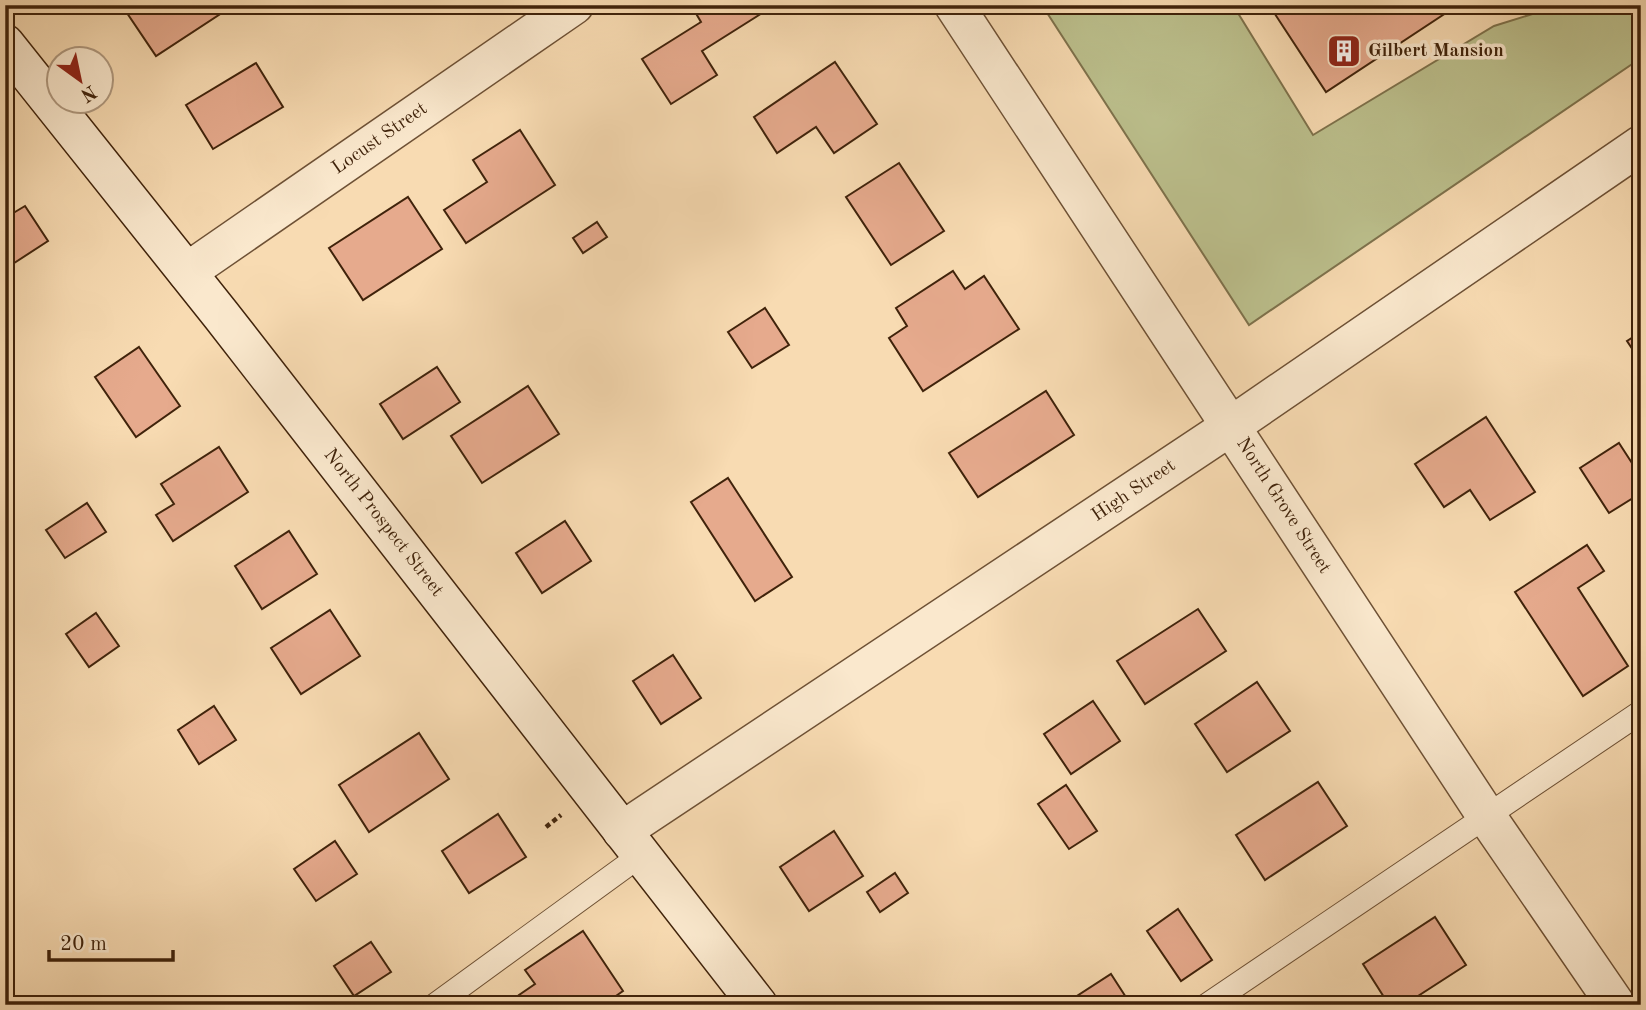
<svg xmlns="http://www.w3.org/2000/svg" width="1646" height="1010" viewBox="0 0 1646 1010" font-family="'Old Standard TT',serif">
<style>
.green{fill:#bcc08d;stroke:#7e724c;stroke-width:2}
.building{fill:#e6aa8d;stroke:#40230b;stroke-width:2}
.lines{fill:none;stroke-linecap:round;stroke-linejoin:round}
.lane-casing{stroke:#6e5135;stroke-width:25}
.street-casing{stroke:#6e5135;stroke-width:41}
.secondary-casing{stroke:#40230b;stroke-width:41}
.path{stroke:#40230b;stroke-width:4.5;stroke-dasharray:5 3.5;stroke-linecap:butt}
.lane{stroke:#fae8cd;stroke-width:23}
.street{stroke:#fae8cd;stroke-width:38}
.secondary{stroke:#fae8cd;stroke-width:38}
.labels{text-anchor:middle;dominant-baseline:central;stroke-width:7;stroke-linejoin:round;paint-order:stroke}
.poi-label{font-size:19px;font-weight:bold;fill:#40230b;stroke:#fae8cd;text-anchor:start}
.street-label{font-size:19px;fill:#40230b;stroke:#fae8cd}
</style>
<rect width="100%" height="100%" fill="#f8dbb2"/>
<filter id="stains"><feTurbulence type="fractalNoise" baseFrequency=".00286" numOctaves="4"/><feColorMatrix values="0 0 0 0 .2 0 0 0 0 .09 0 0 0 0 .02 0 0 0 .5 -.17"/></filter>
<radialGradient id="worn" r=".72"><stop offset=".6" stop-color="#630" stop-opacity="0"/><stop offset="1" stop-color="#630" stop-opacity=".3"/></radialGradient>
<polygon class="green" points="1042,5 1233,5 1313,135 1494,26 1561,5 1641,5 1641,58 1249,325"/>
<g class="building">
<polygon points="140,5 234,5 156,56 127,13"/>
<polygon points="691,5 775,5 702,51 717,75 671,104 642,59 701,22"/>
<polygon points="1269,5 1366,5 1369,10 1376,5 1458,5 1326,92"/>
<polygon points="835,62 877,124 834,153 816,127 777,153 754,117"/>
<polygon points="256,63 283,107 213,149 186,105"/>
<polygon points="520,130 555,185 466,243 444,210 487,182 473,160"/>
<polygon points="899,163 944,231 891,265 846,197"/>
<polygon points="408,197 442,249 363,300 329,248"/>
<polygon points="25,206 48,241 5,269 5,218"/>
<polygon points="597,222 607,237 583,253 573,238"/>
<polygon points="953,271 965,289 984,276 1019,329 923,391 889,338 907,326 896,308"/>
<polygon points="765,308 789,345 752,368 728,332"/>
<polygon points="1641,332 1641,362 1627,341"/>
<polygon points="139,347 180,406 136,437 95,377"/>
<polygon points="437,367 460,402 403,439 380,404"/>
<polygon points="528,386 559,434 482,483 451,436"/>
<polygon points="1046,391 1074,435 978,497 949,453"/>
<polygon points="1486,417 1535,492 1490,520 1470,490 1444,507 1415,464"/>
<polygon points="1619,443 1641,477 1641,493 1609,513 1580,468"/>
<polygon points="219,447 248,492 173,541 156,515 174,504 161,484"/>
<polygon points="728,478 792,577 755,601 691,502"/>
<polygon points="87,503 106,532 65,558 46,530"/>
<polygon points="565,521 591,561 542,593 516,553"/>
<polygon points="289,531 317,574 262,609 235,566"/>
<polygon points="1587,545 1604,571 1578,588 1628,666 1583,696 1515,592"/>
<polygon points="1198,609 1226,651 1145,704 1117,661"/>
<polygon points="330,610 360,656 301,694 271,648"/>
<polygon points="96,613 119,646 89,667 66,634"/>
<polygon points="673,655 701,698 661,724 633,681"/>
<polygon points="1257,682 1290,731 1227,772 1195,724"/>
<polygon points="1093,701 1120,741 1071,774 1044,734"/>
<polygon points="214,706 236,740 199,764 178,730"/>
<polygon points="419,733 449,779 369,832 339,785"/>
<polygon points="1318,782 1347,826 1265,880 1236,835"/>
<polygon points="1066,785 1097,831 1069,849 1038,804"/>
<polygon points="498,814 526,857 469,893 442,851"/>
<polygon points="834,831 863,876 809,911 780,867"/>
<polygon points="335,841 357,874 316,901 294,869"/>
<polygon points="895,873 908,893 880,912 867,892"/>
<polygon points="1178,909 1212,960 1181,981 1147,931"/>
<polygon points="1435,917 1466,965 1404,1005 1389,1005 1363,964"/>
<polygon points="583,931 623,991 603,1005 526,1005 519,995 535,984 525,970"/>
<polygon points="371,942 391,972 354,996 334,966"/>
<polygon points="1111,974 1131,1005 1063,1005"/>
</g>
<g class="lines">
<g class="lane-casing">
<g id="lane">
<polyline points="435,1005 641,855"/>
<polyline points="1207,1005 1641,712"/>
</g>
</g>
<g class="street-casing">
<g id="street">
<polyline points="954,5 1487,817 1616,1005"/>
<polyline points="187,272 574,5"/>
<polyline points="622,831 1231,426 1641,145"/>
</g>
</g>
<g class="secondary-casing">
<polyline id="secondary" points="5,44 221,315 758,1005"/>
</g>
<polyline class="path" points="546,827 561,815"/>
<use href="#lane" class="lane"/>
<use href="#street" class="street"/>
<use href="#secondary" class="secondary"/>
</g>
<defs>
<g id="building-square" transform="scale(1.75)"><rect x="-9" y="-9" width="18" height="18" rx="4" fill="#8f2418" stroke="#fae8cd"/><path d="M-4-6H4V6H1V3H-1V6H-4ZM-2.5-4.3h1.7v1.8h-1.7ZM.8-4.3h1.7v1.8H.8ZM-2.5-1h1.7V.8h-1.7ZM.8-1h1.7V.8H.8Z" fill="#fff"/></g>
</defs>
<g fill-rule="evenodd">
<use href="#building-square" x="1344" y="51"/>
</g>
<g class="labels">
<g class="poi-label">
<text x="1368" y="51">Gilbert Mansion</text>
</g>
<g class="street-label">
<text transform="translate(380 139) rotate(-35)">Locust Street</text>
<text transform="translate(1134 491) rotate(-34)">High Street</text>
<text transform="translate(1283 506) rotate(57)">North Grove Street</text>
<text transform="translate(383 523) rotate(52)">North Prospect Street</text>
</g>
</g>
<rect width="1646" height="1010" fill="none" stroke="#f8dbb2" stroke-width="28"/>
<rect x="7" y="7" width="1632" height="996" fill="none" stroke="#40230b" stroke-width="3.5"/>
<rect x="14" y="14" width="1618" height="982" fill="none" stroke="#40230b" stroke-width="2"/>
<g transform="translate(80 80) rotate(147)"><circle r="33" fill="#fae8cd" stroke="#b0997f" stroke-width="2"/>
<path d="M0-5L12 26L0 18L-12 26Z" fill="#8f2418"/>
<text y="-10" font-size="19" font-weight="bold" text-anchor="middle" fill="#40230b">N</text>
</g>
<path d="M49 950v10h124v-10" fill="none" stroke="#40230b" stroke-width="3.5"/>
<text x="60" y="950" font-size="21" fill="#40230b" stroke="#fae8cd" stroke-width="5" paint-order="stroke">20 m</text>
<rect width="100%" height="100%" filter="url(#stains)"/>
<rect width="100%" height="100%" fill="url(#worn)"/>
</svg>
